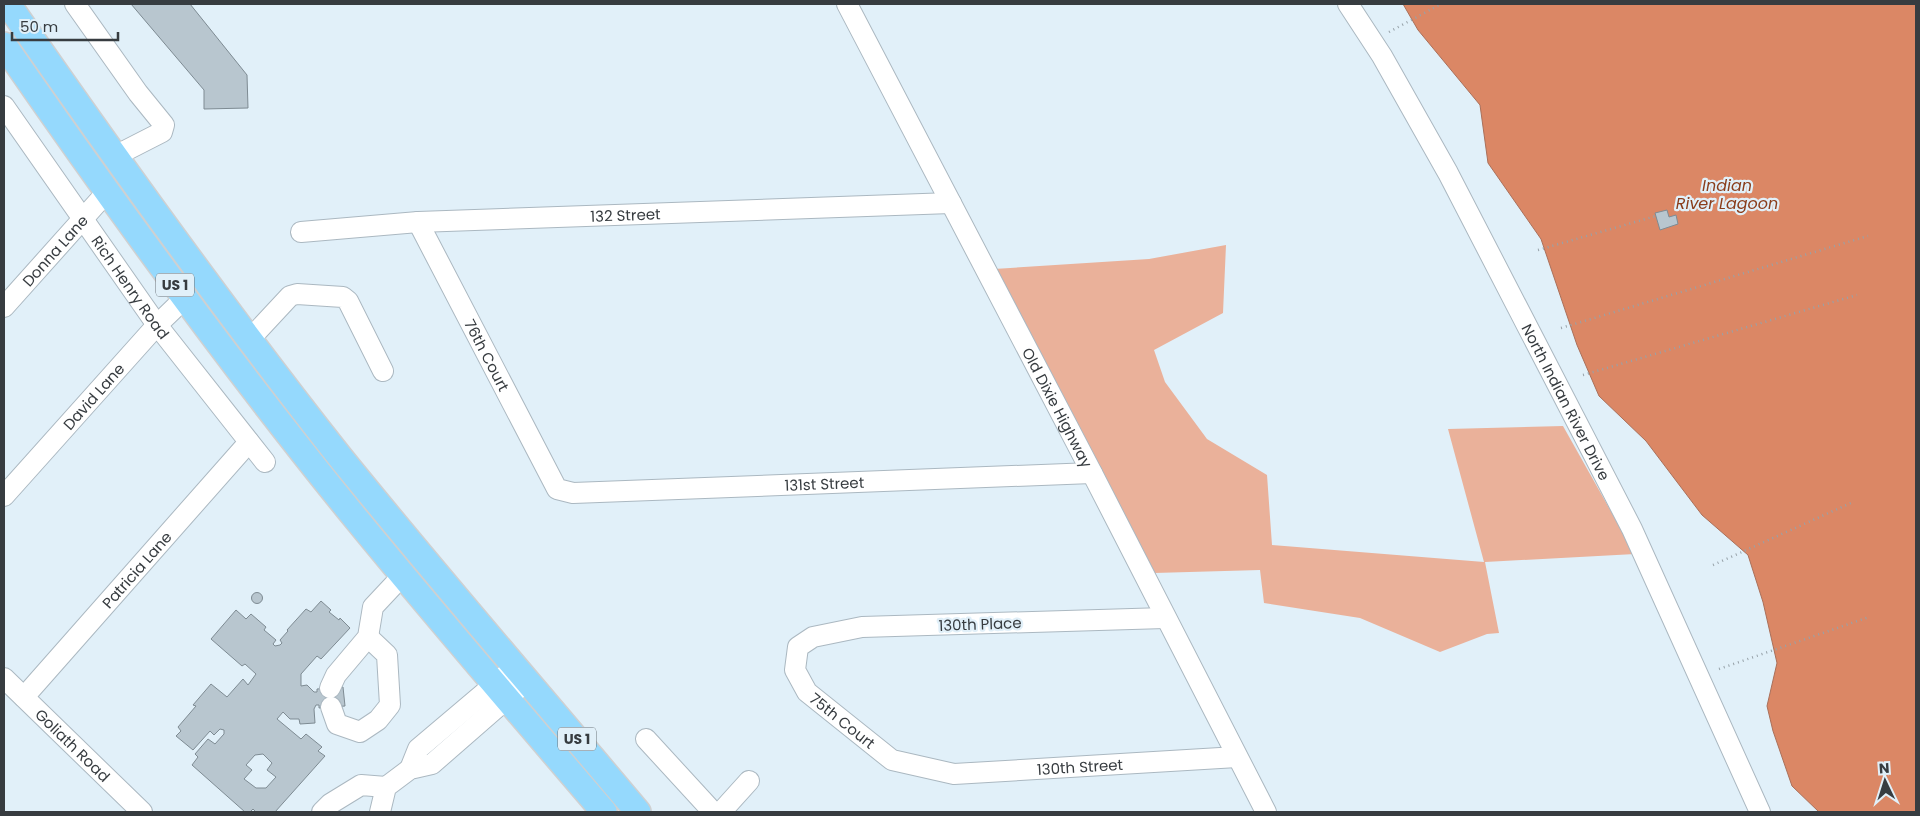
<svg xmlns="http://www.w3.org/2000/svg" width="1920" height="816" viewBox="0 0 1920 816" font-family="Poppins,sans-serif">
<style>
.green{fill:#eab19a}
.water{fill:#db8765;stroke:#aa705a}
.building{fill:#b8c6cf;stroke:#7e8b93;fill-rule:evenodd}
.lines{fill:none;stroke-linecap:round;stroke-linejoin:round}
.minor-casing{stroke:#abb8c1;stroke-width:22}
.major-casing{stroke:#cfd0d1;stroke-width:28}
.path{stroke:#97a2a9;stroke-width:2.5;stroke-dasharray:1 4;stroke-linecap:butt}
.minor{stroke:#fff;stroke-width:20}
.major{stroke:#95d9fd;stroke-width:25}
.labels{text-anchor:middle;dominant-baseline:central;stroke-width:4.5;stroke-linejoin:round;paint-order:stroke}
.shield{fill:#e1f0f9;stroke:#6a7278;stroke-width:1}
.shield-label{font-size:14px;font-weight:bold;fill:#373c40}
.street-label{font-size:15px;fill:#373c40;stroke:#e1f0f9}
.water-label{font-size:16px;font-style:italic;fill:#8a3d1b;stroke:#e1f0f9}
</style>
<rect width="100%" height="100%" fill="#e1f0f9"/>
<polygon class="green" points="1226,245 1223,313 1154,350 1165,382 1207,439 1267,475 1272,545 1484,562 1448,429 1563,426 1635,554 1485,562 1499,633 1487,634 1440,652 1360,618 1264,603 1260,570 1154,573 994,269 1149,259"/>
<polygon class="water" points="1403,4 1916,4 1916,812 1819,812 1792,786 1773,731 1767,706 1777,663 1763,602 1748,555 1702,515 1646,441 1599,396 1577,345 1541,239 1488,163 1480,105 1418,30"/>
<g class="building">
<polygon points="131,4 190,4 247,75 248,108 204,109 204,90"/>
<polygon points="1667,210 1669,217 1676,215 1678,224 1660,230 1655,213"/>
<circle cx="257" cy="598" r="5.5"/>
<path d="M321 601 331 610 329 612 339 620 340 618 350 628 321 659 317 656 301 674V686L307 685 314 692H317V689L343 687 345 706 319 708V705H316L314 709 315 723 300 724 299 719H290L283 712 277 719 301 739 306 734 322 747 318 751 325 756 275 812H256L253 809 250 812H245L192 765 198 757 195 754 208 739 215 744 224 734V730L220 729 214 735 210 731 193 750 176 736 181 731 178 727 196 706 193 705 211 684 227 697 243 679 248 685 256 674 245 664 242 666 211 639 236 610 246 619 251 614 266 627 264 630 276 640 273 644 275 646 280 645 282 643 280 640 288 631 287 630 306 609 311 612ZM263 754 272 763 267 770 276 777 266 788H256L244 779 252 770 246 765 255 755Z"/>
</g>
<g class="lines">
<g class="minor-casing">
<g id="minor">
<polyline points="75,4 138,93 164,125 162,132 115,156"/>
<path id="s1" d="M847 4 1092 473 1266 812"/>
<path id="s2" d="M1348 4 1382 56 1448 173 1632 529 1760 812"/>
<path id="s3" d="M4 106 157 325 265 462"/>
<path id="s4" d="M418 222 557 489 573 493 1092 473"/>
<path id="s5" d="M301 232 418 222 951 203"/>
<path id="s6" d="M4 307 106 193"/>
<polyline points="250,339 290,296 297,294 343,297 348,301 383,371"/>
<path id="s7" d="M4 496 157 325 185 298"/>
<path id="s8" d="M1165 618 862 627 813 637 798 647 795 670 807 692 892 760 954 774 1237 757"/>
<path id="s9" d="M4 678 142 812"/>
<polyline points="330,688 336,675 368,637 373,607 403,575"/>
<path id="s10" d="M24 697 249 442"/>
<polyline points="331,707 337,724 360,732 378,720 390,705 387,655 368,637"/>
<polyline points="646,739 713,812"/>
<polyline points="410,769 418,749 515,667"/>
<polyline points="322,812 330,804 361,785 386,787"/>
<polyline points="380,812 386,787 410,769 432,764 527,681"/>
<polyline points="721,812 749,781"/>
</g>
</g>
<g class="major-casing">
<g id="major">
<path d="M8 4C114 157 224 310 340 457 437 577 539 694 638 812"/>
<path d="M4 45C116 207 232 367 357 520 438 619 521 715 604 812"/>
</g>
</g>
<g class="path">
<polyline points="1389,32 1441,4"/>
<polyline points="1538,250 1656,216"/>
<polyline points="1561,328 1868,236"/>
<polyline points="1583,375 1857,295"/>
<polyline points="1713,565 1853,502"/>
<polyline points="1719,669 1869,617"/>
</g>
<use href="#minor" class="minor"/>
<use href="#major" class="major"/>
</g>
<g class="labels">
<g class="shield">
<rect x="156" y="273.5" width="38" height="23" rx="4"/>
<rect x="558" y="727.5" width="38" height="23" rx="4"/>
</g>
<g class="shield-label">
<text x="175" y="285">US 1</text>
<text x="577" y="739">US 1</text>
</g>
<g class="street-label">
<text stroke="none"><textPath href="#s5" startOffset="325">132 Street</textPath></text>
<text stroke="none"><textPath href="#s6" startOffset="76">Donna Lane</textPath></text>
<text stroke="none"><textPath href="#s3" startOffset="221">Rich Henry Road</textPath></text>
<text stroke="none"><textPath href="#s4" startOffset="150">76th Court</textPath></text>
<text stroke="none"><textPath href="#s7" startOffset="134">David Lane</textPath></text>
<text stroke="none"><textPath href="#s2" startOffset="454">North Indian River Drive</textPath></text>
<text stroke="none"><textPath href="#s1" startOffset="455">Old Dixie Highway</textPath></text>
<text stroke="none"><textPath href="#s4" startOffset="569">131st Street</textPath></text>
<text stroke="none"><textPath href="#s10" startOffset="170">Patricia Lane</textPath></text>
<text transform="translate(980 624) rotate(-2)">130th Place</text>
<text stroke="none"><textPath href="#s8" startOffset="465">75th Court</textPath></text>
<text stroke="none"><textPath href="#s9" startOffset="96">Goliath Road</textPath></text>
<text stroke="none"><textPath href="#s8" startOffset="718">130th Street</textPath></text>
</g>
<g class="water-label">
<text x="1727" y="185">Indian<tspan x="1727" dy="18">River Lagoon</tspan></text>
</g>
</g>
<rect width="1920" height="816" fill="none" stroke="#373c40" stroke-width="10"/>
<g transform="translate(1885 781) rotate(356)" stroke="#e1f0f9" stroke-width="4" paint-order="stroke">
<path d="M0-4L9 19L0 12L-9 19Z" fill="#373c40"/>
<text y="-8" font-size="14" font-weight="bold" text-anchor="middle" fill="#373c40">N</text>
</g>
<path d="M12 32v8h106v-8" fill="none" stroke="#373c40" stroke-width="2.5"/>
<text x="20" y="32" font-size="15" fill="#373c40" stroke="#e1f0f9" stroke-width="4" paint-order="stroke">50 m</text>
</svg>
